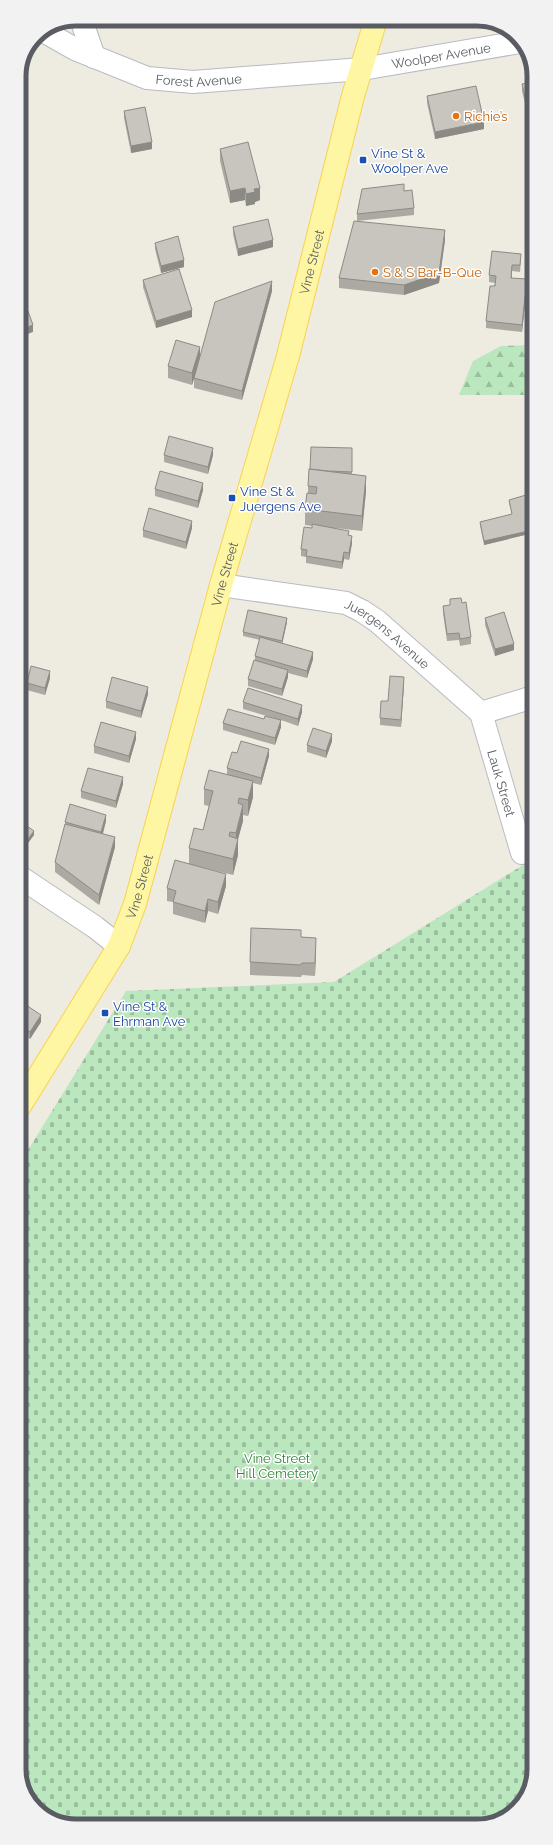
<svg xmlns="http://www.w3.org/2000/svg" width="553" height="1845" viewBox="0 0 553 1845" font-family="Raleway,sans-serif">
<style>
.forest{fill:url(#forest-firs)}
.cemetery{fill:url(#cemetery-stones)}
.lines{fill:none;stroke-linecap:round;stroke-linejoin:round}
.minor-casing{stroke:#b9bbc1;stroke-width:24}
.major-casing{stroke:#f9d34e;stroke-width:24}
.minor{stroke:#fff;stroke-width:22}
.major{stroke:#fff6a4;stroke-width:22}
.wall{fill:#aca9a3}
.shaded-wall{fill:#8c8a85}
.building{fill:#c8c5be;stroke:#8c8a85}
.food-dot{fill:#e8710a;stroke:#fff;stroke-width:1.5}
.transit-dot{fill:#1a4fb4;stroke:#fff;stroke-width:1.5}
.labels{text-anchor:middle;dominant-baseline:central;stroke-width:3;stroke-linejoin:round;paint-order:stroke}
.street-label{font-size:13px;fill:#595d63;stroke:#fff}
.food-label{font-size:13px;fill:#c56008;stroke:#fff;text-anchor:start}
.transit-label{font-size:13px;fill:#164399;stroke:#fff;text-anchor:start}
.park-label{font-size:13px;fill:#2f8538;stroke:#fff}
.rim{fill:none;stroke:#595d63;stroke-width:5}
</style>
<defs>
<pattern id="forest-firs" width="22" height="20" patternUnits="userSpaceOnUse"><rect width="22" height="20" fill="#bbe7be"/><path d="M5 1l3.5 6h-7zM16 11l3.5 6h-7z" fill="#9bbe9e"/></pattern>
<pattern id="cemetery-stones" width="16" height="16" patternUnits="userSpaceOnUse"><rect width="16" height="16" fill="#bbe7be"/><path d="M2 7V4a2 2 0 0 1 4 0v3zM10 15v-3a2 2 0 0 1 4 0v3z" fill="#9bbe9e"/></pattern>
</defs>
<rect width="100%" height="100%" fill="#eeebe1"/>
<polygon class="forest" points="533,345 533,395 459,395 473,361 501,346"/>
<polygon class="cemetery" points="533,861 534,1769 522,1804 488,1825 72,1826 39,1812 20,1780 20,1163 126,991 334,982 523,865"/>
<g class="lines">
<g class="minor-casing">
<g id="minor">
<polyline points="81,19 94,57"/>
<path id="s1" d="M45 32 75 49 147 78 193 82 362 69 520 42"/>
<path id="s2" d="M221 585 346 603 362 611 377 621 481 713 533 697"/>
<path id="s3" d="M481 713 522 853"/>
<polyline points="20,877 95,927 119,946"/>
</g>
</g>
<g class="major-casing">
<g id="major">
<path id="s4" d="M20 1106 119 946 135 904 221 585 288 356 353 96 376 19"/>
</g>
</g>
<use href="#minor" class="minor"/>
<use href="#major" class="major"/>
</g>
<g class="wall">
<polygon points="533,82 531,125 530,121 529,121 522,91 522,84"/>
<polygon points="427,96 484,129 435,139 427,103"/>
<polygon points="124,111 152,149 131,153 124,118"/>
<polygon points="220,149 260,200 255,202 255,204 246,206 245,200 230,203 220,161"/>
<polygon points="404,191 414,208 414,215 357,221 357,214"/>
<polygon points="233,227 273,247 238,256 233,234"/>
<polygon points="445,240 439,283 404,295 339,288 339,278"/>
<polygon points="155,243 184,267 161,273 155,249"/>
<polygon points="492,251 521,261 520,272 512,271 512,278 527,286 522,332 486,328 486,321 495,283 489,282 489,275"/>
<polygon points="143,280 192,317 156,328 143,287"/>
<polygon points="272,291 242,400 194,388 194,379 192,385 168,378 168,366 200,357"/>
<polygon points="352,448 352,474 366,491 362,531 335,528 349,535 352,543 349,560 344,559 342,569 306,563 306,557 301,556 301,549 312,528 312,526 305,525 305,509 308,493 308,486 310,469"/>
<polygon points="164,455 213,455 208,474 164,462"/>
<polygon points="155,489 203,490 198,508 155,496"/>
<polygon points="509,500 533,526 533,533 484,545 480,525 480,522 512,514 509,503"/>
<polygon points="192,528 186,549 143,537 143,530"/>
<polygon points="450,599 462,603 471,637 471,644 460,646 459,640 447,641 443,613 443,606 450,605"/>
<polygon points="485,618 514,650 495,656 485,625"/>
<polygon points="287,622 282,643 313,659 307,678 288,673 288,677 282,696 248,686 248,679 255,660 255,656 260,640 243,636 243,632"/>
<polygon points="50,678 45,695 27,690 27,683"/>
<polygon points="404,684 401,727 380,725 380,718 388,701"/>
<polygon points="148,694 141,718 106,708 106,701"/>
<polygon points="243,702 302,712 298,726 281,720 281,727 275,745 223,730 223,723 264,719 277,719 243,709"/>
<polygon points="533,730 533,762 527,739 527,732"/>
<polygon points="136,739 129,763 94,753 94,746"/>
<polygon points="332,741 326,758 307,752 307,745"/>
<polygon points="237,753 269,756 261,785 253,783 253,797 248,816 243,815 243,821 238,839 238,855 233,875 189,864 189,848 203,830 209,806 204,805 204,789 227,774 227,768"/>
<polygon points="123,784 116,808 81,798 81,791"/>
<polygon points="20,821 34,835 22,851 20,849"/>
<polygon points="106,821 103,834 115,847 99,905 55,872 55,862 65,825 65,822"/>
<polygon points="533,828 533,844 531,836 531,829"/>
<polygon points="226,886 218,914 208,911 205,923 173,914 173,902 167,901 167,888"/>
<polygon points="301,937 316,950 315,976 302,975 301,977 250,975 250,962"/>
<polygon points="20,1001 41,1022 30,1039 20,1032"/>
</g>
<g class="shaded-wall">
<rect x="531" y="118" width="2" height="7"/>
<polygon points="484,122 484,129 435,139 435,132"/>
<polygon points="152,142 152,149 131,153 131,146"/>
<polygon points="245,188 245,200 230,203 230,191"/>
<polygon points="260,188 260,200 255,202 255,204 246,206 246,194 254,189"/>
<polygon points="445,230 445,240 439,283 404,295 404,285"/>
<polygon points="273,240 273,247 238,256 238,249"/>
<polygon points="184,260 184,267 161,273 161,266"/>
<polygon points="527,279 527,286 522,332 522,325"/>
<polygon points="272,281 272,291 242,400 242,391"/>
<polygon points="26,302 26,309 19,311 19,304"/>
<polygon points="192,310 192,317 156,328 156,321"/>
<polygon points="33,325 33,332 19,337 19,330"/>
<polygon points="200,347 200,359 192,385 192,373"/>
<polygon points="213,448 213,455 208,474 208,467"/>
<polygon points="366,476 366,491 362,531 362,516"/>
<polygon points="203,483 203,490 198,508 198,501"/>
<polygon points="192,521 192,528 186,549 186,542"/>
<polygon points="533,530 533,533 484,545 484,541"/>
<polygon points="352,536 352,543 349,560 349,553"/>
<polygon points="344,552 344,559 342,569 342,562"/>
<polygon points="287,618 287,622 282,645 282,641"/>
<polygon points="514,644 514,650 495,656 495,649"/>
<polygon points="313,652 313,659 307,678 307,671"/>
<polygon points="288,670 288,677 282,696 282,689"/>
<polygon points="50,671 50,678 45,695 45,688"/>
<polygon points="404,677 404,684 401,727 401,720"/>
<polygon points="148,687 148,694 141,718 141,711"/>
<polygon points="302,705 302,712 298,726 298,719"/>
<polygon points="281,720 281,727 275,745 275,738"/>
<polygon points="136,732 136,739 129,763 129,756"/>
<polygon points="332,734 332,741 326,758 326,751"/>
<polygon points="269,749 269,756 261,785 261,778"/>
<polygon points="123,777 123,784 116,808 116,801"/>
<polygon points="253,781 253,797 248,816 248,800"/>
<polygon points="243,805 243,821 238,839 238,855 233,875 233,859 236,848 236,833"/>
<polygon points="106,815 106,821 101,839 101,832"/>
<polygon points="34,831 34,835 22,851 22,847"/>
<polygon points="115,837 115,847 99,905 99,895"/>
<polygon points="226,874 226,886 218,914 218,902"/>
<polygon points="208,899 208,911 205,923 205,911"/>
<polygon points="316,938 316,950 315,976 315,963"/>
<polygon points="41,1015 41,1022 30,1039 30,1032"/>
</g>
<g class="building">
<polygon points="533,82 533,118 531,118 530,114 529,114 522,84"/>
<polygon points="476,86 484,122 435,132 427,96"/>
<polygon points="145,107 152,142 131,146 124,111"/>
<polygon points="248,142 260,188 254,189 255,192 246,194 245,188 230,191 220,149"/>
<polygon points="404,184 404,191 412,190 414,208 357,214 362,189"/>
<polygon points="268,219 273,240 238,249 233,227"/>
<polygon points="354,221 445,230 439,273 404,285 339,278"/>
<polygon points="178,236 184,260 161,266 155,243"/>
<polygon points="492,251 521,254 520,265 512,265 511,278 527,279 522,325 486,321 490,286 495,286 496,276 489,275"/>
<polygon points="179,269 192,310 156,321 143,280"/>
<polygon points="272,281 242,391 194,378 215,302"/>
<polygon points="21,287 26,302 19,304 19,288"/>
<polygon points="28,311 33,325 19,330 19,314"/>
<polygon points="176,340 200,347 192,373 168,366"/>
<polygon points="169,436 213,448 208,467 164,455"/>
<polygon points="311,447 352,448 352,472 328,471 310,469"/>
<polygon points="309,469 366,476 362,516 305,509 307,493 316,494 317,487 308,486"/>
<polygon points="160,471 203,483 198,501 155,489"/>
<polygon points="526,495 533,526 533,530 484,541 480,522 512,514 509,500"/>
<polygon points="149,508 192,521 186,542 143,530"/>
<polygon points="312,524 349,531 348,535 352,536 349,553 344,552 342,562 306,556 307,550 301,549 304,527 312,528"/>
<polygon points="461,598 462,603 466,602 471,637 460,639 459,633 447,634 443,606 450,605 450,599"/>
<polygon points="248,610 287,618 282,641 243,632"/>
<polygon points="504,612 514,644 495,649 485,618"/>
<polygon points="260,637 313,652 307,671 255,656"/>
<polygon points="254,660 288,670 282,689 248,679"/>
<polygon points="31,666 50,671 45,688 27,683"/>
<polygon points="390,676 404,677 401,720 380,718 381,701 388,701"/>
<polygon points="112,677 148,687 141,711 106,701"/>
<polygon points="248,688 302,705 298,719 243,702"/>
<polygon points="228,709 264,719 265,716 281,720 275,738 223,723"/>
<polygon points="101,722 136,732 129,756 94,746"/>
<polygon points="313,728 332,734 326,751 307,745"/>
<polygon points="533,730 533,755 527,732"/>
<polygon points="241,741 269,749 261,778 227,768 232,752 237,753"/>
<polygon points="88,768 123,777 116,801 81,791"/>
<polygon points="209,770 253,781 248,800 239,798 238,803 243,805 236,833 230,832 229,836 238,839 233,859 189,848 194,828 203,830 213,791 204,789"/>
<polygon points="70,804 106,815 101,832 65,822"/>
<polygon points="20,821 34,831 22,847 20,845"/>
<polygon points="65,824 115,837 99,895 55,862"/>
<polygon points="533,828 533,837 531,829"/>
<polygon points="175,860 226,874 218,902 208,899 205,911 173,902 176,891 167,888"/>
<polygon points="251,928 301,930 301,937 316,938 315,963 302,963 301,965 250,962"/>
<polygon points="20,1001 41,1015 30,1032 20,1025"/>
</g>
<g class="food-dot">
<circle cx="456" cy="116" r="4"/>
<circle cx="375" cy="272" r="4"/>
</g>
<g class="transit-dot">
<rect x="359" y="156" width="8" height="8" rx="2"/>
<rect x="228" y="494" width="8" height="8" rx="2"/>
<rect x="101" y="1009" width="8" height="8" rx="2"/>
</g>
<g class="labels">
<g class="street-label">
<text stroke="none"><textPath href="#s1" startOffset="408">Woolper Avenue</textPath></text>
<text stroke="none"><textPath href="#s1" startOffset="164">Forest Avenue</textPath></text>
<text stroke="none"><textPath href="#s4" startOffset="899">Vine Street</textPath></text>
<text stroke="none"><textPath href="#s4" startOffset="575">Vine Street</textPath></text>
<text stroke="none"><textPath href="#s2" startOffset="178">Juergens Avenue</textPath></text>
<text stroke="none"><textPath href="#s3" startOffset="73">Lauk Street</textPath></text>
<text stroke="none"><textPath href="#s4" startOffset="251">Vine Street</textPath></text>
</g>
<g class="food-label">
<text x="464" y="116">Richie’s</text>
<text x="383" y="272">S &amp; S Bar-B-Que</text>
</g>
<g class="transit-label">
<text x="371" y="153">Vine St &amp;<tspan x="371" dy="15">Woolper Ave</tspan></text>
<text x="240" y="491">Vine St &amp;<tspan x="240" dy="15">Juergens Ave</tspan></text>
<text x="113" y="1006">Vine St &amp;<tspan x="113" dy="15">Ehrman Ave</tspan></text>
</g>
<g class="park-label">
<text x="277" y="1458">Vine Street<tspan x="277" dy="15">Hill Cemetery</tspan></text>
</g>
</g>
<path d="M0 0H553V1845H0ZM76 26H477A50 50 0 0 1 527 76V1769A50 50 0 0 1 477 1819H76A50 50 0 0 1 26 1769V76A50 50 0 0 1 76 26Z" fill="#f2f2f3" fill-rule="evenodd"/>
<path class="rim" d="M76 26H477A50 50 0 0 1 527 76V1769A50 50 0 0 1 477 1819H76A50 50 0 0 1 26 1769V76A50 50 0 0 1 76 26Z"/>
</svg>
